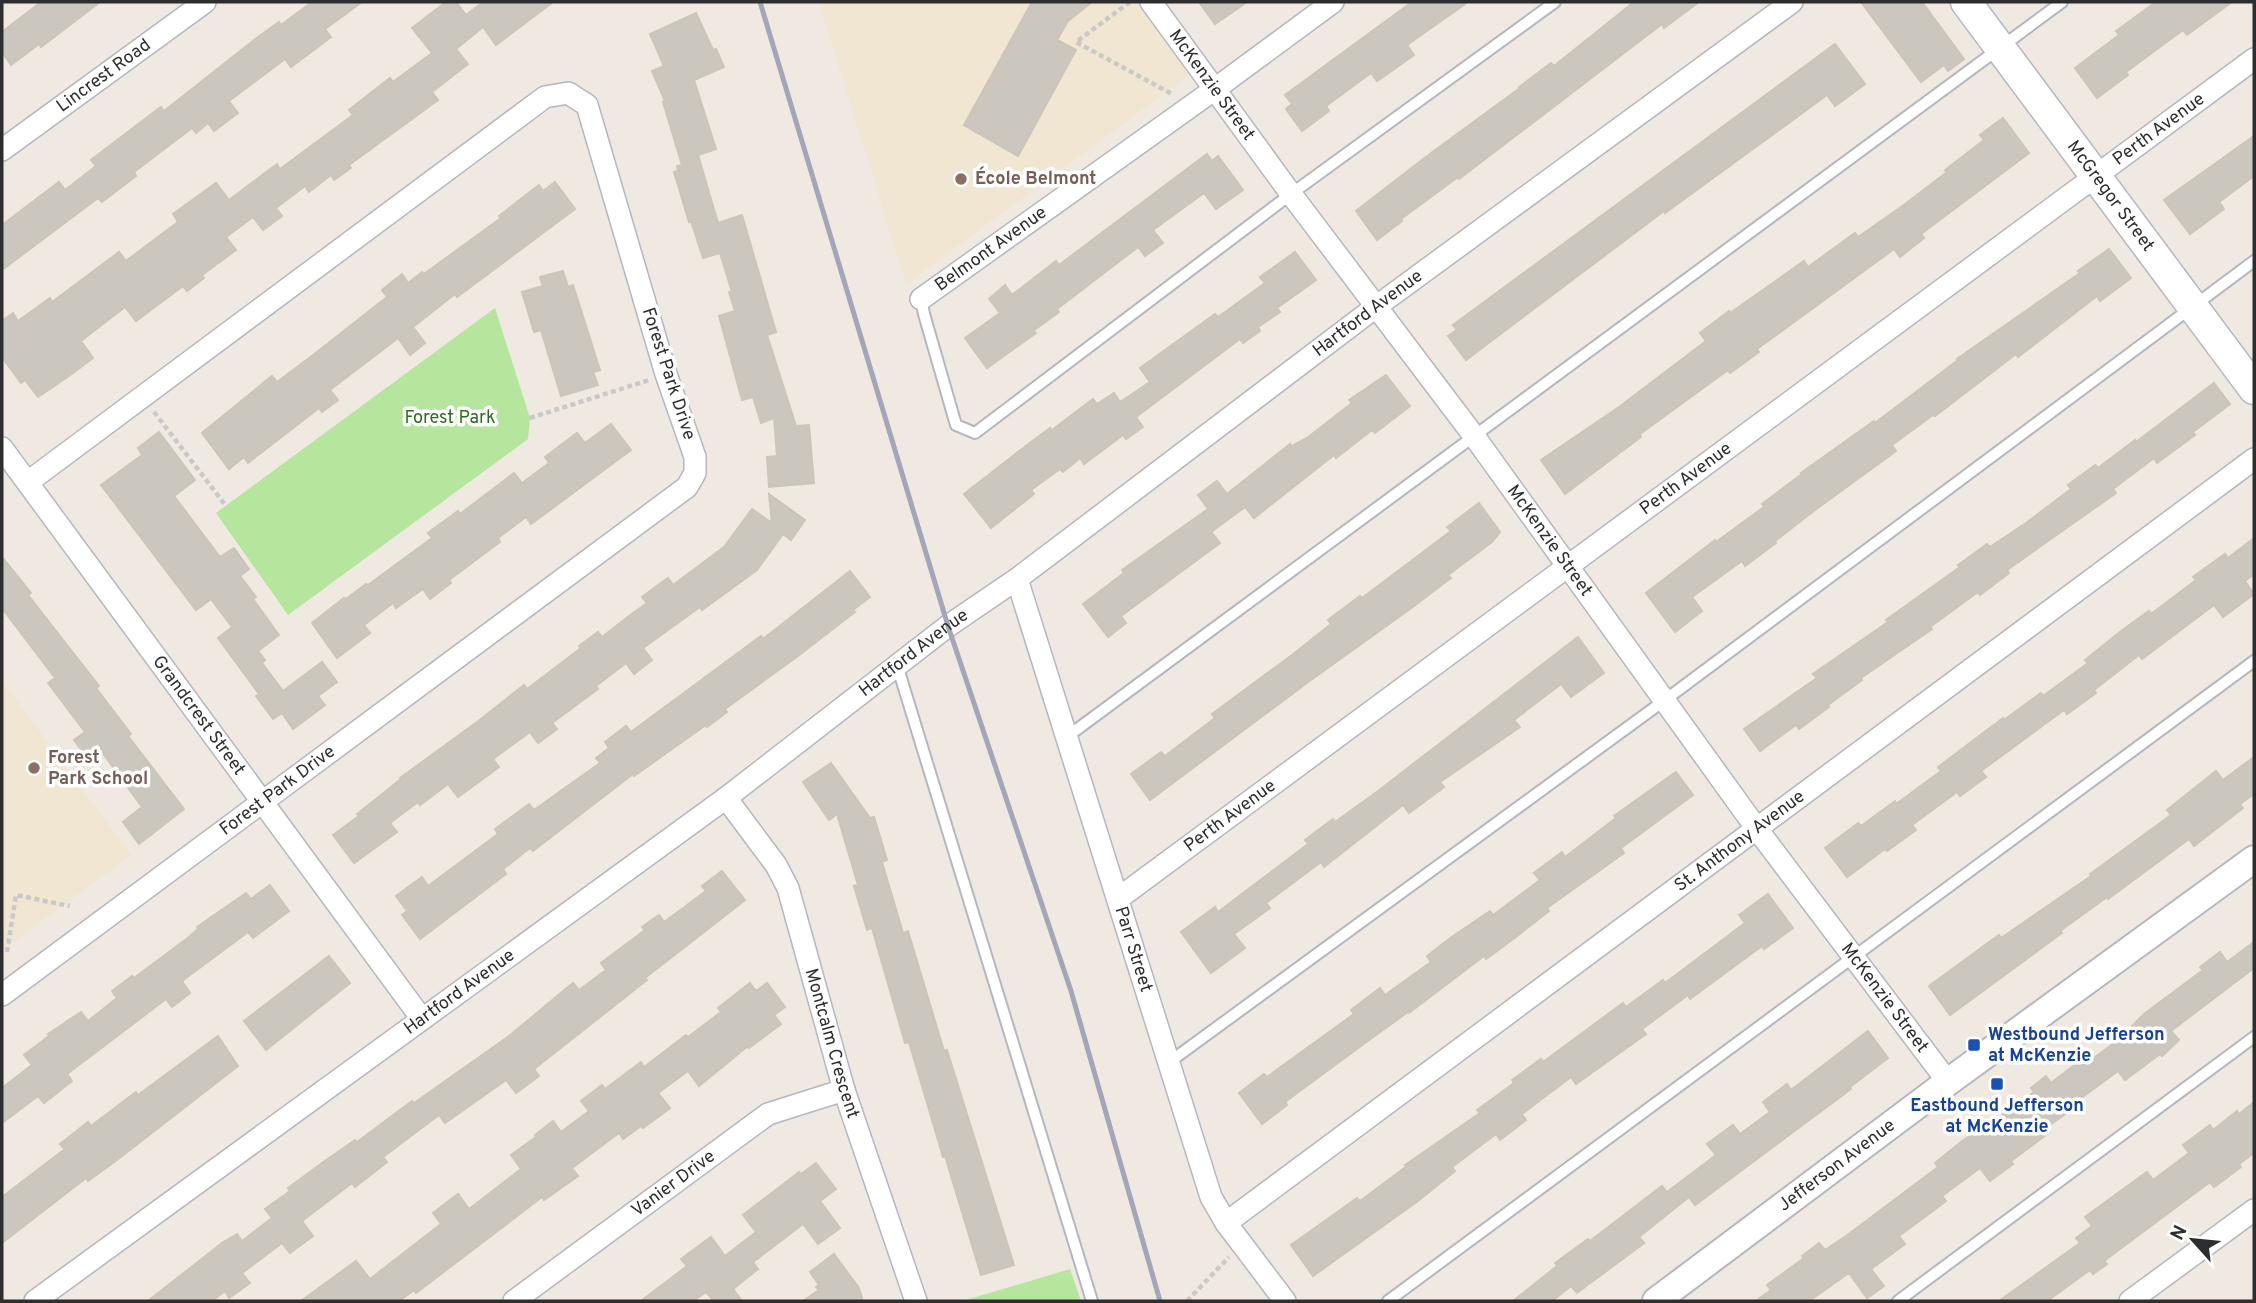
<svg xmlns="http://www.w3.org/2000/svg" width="2256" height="1303" viewBox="0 0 2256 1303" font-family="Overpass,sans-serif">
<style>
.education{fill:#f0e6d1}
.green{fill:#b6e59e}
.building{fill:#cbc7bf;stroke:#cbc5ba;stroke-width:2}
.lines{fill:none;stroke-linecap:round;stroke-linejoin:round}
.service-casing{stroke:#b4b7c1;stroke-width:14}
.minor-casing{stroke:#b4b7c1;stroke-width:24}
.tertiary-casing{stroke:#b4b7c1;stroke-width:30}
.secondary-casing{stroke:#b4b7c1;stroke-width:33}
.path{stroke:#c9c9c9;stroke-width:4.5;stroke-dasharray:5 3.5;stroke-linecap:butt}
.service{stroke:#fff;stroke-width:10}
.minor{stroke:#fff;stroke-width:21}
.tertiary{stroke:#fff;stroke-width:26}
.secondary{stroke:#fff;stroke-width:30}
.rail{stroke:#a3a6b8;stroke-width:5}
.education-dot{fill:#8d6e63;stroke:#fff;stroke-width:2.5}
.transit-dot{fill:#1a4fb4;stroke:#fff;stroke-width:2.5}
.labels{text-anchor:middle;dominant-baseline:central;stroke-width:7;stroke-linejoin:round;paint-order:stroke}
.street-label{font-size:18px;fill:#2e2e2e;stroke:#fff}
.education-label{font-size:18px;font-weight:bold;fill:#785e54;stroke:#fff;text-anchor:start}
.park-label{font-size:18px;fill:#2c6e1b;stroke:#fff}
.transit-label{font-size:18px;font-weight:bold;fill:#164399;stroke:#fff;text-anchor:start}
</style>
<rect width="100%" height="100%" fill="#efe9e1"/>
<g class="education">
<polygon points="819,2 1136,2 1191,74 906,284"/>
<polygon points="2,681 131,855 2,950"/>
</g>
<g class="green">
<polygon points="495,308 530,418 528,439 288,615 216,513"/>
<polygon points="1070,1269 1081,1301 963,1301"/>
</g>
<g class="building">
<polygon points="41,2 100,2 41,47 39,44 11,65 2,52 2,32"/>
<polygon points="312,2 362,2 325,29 331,37 291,67 285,59 229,101 238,113 214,131 208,123 196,133 192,128 134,172 136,176 102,202 98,198 2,270 2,225 59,182 65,190 96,166 91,160 125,134 161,107 164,111 258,37 279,22 281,25"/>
<polygon points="446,2 456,2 466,15 483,2 553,2 496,45 483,27 456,49 468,64 432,92 438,100 349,165 351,168 334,180 331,175 309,192 305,186 276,208 282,216 263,230 253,217 226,237 236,250 202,275 204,278 187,291 183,286 136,321 125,307 81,341 93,358 69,376 38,397 25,380 21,383 2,357 2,321 13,313 18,321 50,298 52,302 119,252 126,261 178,222 173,214 216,183 229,200 277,164 280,169 353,115 349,110 390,78 393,82 432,53 412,28"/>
<polygon points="1032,2 1092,2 1068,21 1057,40 1076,50 1018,156 964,125"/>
<polygon points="1199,2 1247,2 1215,24"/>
<polygon points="1412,2 1468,2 1407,45 1414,55 1377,81 1371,73 1326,106 1329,111 1302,131 1286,109 1292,104 1285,95"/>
<polygon points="1634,2 1699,2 1664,28 1662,24 1459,179 1458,177 1401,219 1402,221 1377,240 1356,211 1427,156 1520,88 1519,87 1551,63 1554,66"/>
<polygon points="1861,2 1922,2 1964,59 1948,71 1944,65 1921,82"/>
<polygon points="2156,2 2232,2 2187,35 2183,30 2126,72 2128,75 2097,98 2075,68 2119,35 2116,31"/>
<polygon points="696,13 713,50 716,49 724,67 694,80 716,149 698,155 718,223 742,215 776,332 767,335 796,426 809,425 814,483 769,487 767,457 777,456 774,418 761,423 753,397 742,400 719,316 735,311 729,292 732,292 720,253 703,258 691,221 689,222 674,172 678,171 677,166 682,165 663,102 665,101 652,71 664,66 650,34"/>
<polygon points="1835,44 1865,84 1835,106 1827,95 1665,213 1664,211 1466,360 1448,336 1457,330 1453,325"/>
<polygon points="2003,118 2029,153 1921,234 1924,238 1900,257 1894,249 1757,349 1759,352 1730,373 1728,370 1640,434 1641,437 1565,494 1541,460 1619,407 1706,341 1700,333 1729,311 1730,313 1804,261 1808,267 1855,233 1858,237 1901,207 1947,172 1945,170 1984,140 1980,135"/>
<polygon points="2254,136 2254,176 2219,202 2224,209 2190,234 2164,200"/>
<polygon points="1207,154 1212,161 1218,156 1243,190 1216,209 1204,193 1153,230 1163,243 1145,256 1138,247 1057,309 1059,312 1033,331 1036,333 987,368 965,338 1000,313 989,299 1005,285 1012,295 1056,261 1059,265"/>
<polygon points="555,182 575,209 457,297 455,294 413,327 425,343 410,355 398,338 330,390 338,400 322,412 319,408 248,463 244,457 229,469 202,433 272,376 277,382 313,355 387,297 382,290 402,274 408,283 422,272 424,274 501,218 499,216 539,185 543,191"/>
<polygon points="2109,249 2131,278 2100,301 2097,296 2018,357 2016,354 1935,416 1933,415 1892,445 1896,451 1815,510 1775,541 1776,543 1745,566 1742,561 1692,597 1702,611 1675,632 1646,593 1715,540 1716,542 1764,507 1762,504 1802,474 1801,473 1874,421 1875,423 1958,360 1957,359 2080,273 2078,271"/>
<polygon points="1295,252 1316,280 1277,308 1280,312 1258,327 1260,331 1243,343 1240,339 1136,417 1143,427 1126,439 1123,435 1084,464 1080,458 1063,472 1060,469 1031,490 1034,494 991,528 964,494 1023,448 1050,428 1052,430 1093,399 1097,404 1114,393 1120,402 1150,382 1140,368 1215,314 1218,317 1265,283 1260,277"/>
<polygon points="563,271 568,287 573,285 600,370 593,372 598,385 561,396 541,330 534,332 522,292 543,286 540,277"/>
<polygon points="1386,375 1410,406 1375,433 1372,430 1336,458 1334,455 1254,518 1245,507 1211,532 1220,543 1121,616 1126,623 1108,637 1083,604 1124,573 1122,570 1208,509 1198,495 1217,481 1227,494 1290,444 1292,446 1307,438 1352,403 1349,400"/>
<polygon points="2214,383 2230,404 2193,432 2195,435 2157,463 2154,458 2113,489 2116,493 2007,570 2009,573 1980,595 1978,592 1930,627 1932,629 1861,678 1862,680 1828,705 1829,707 1799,729 1796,725 1760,751 1744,729 1817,678 1813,674 1888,622 1886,620 1960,567 1958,565 1987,544 1990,547 2026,523 2071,489 2068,485 2095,465 2098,468 2135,440 2136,442"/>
<polygon points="611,424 631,450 531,524 526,517 498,538 500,542 449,580 451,583 430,599 423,589 396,608 393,603 364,625 370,633 337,658 312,623 344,598 346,599 366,584 368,585 432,538 428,533 458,511 460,514 514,473 522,483 549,463 545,457 577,433 585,443"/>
<polygon points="159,432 195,480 174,496 220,557 234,548 249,569 240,576 256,597 253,599 279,635 258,651 265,660 262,663 283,691 322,662 337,682 318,696 325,705 293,729 282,713 273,719 256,696 259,694 218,638 232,627 211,599 196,610 101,485 142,455 138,448"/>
<polygon points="769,494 805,520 791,540 783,534 757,570 702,610 700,607 643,648 652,660 634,674 626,663 596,686 598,689 552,723 557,729 538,743 530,732 493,759 499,767 458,797 448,784 420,805 418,802 390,823 397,832 354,863 333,835 359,816 357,814 401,779 400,778 477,722 524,685 527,689 581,648 579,646 598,632 602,637 629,616 647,603 642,597 668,578 673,585 724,547 752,509 772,523"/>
<polygon points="1479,503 1500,532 1492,542 1448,575 1451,578 1410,609 1311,680 1150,800 1131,774 1161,752 1165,756 1215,718 1212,714 1292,655 1331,624 1328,620 1360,596 1362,598 1451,531 1447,527"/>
<polygon points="2254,538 2254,574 2245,581 2254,594 2223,617 2214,605 2142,659 2139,655 2094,690 2096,693 2067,714 2064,710 1981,771 1986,777 1960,796 1957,792 1912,825 1916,830 1887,851 1885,849 1847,877 1825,848 1858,823 1861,826 1895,801 1896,804 1941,771 1938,767 2003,718 2004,720 2041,693 2043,696 2088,663 2085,660 2121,631 2149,611 2151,614 2196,580 2193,577 2225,554 2228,558"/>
<polygon points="2,557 31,593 28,595 99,686 96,688 131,734 128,736 184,809 139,844 123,822 142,807 102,752 90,762 74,740 85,732 48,683 55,678 2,608"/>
<polygon points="850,571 870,597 853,610 855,612 798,656 725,709 727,712 707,727 706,725 634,776 633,774 533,851 530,848 503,869 506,874 420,939 402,915 407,911 396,896 422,877 428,886 498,834 495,829 529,804 534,810 600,763 596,758 609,748 605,742 626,726 631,732 761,636 763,639"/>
<polygon points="1578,637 1604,673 1571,697 1561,684 1514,720 1520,727 1440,782 1444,787 1409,813 1403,805 1324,867 1321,862 1266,903 1270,908 1234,934 1245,948 1211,973 1181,932 1215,907 1218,912 1308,844 1305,840 1333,819 1335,822 1378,791"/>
<polygon points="2254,757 2254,794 2240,804 2243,808 2194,846 2189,839 2108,899 2107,897 2060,931 2062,933 1950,1015 1929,986 1999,935 2001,938 2091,876 2090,874 2171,815 2167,810 2216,771 2223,780"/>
<polygon points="831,763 870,818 874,817 887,860 882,862 903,933 908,931 944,1051 947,1050 1014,1265 981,1275 945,1156 943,1157 909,1042 905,1043 872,928 867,930 854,886 858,885 837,814 829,820 803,782"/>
<polygon points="1676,772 1693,795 1621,848 1624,853 1547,908 1549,911 1512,940 1486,959 1484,956 1409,1013 1408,1012 1365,1043 1285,1102 1287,1105 1262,1124 1239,1093 1264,1074 1267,1077 1354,1014 1351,1010 1380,988 1385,995 1431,962 1427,956 1453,936 1490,911 1493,915 1540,880 1534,873 1562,852 1565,857 1616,818 1614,816"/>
<polygon points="722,871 745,900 645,978 647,980 534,1069 539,1076 516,1093 506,1080 445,1123 439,1115 383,1157 387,1162 355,1187 352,1183 302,1221 313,1236 290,1253 282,1243 242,1273 250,1283 229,1298 225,1291 212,1301 148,1301 222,1243 237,1234 242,1241 272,1218 265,1209 290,1191 288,1188 322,1163 355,1140 357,1142 412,1101 414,1103 509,1036 573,983 579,990 606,970 601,963 645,930 642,927 659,915 664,922 706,891 702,886"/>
<polygon points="270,885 289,911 253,938 248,932 182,981 190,993 172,1007 166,999 67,1074 72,1081 44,1103 38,1096 2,1123 2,1088 32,1065 24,1055 49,1036 48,1034 81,1012 88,1021 117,998 112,991 132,976 134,978 189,937 198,929 197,927 246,893 251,899"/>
<polygon points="1768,894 1793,928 1764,949 1762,946 1690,999 1688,995 1642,1029 1646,1034 1576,1084 1571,1077 1522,1114 1526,1120 1500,1140 1496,1134 1452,1167 1455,1171 1418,1201 1313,1276 1291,1245 1357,1198 1360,1201 1407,1166 1405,1165 1480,1113 1477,1110 1514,1083 1512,1080 1541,1059 1543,1062 1623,1003 1626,1007 1663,980 1665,983 1745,923 1739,915"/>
<polygon points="2254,942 2254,968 2171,1031 2179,1040 2162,1056 2160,1054 2125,1080 2118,1071 2069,1107 2071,1110 2047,1127 2050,1132 2011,1161 2013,1164 1990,1181 1980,1168 1942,1196 1946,1201 1899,1236 1905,1244 1871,1269 1884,1286 1867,1298 1849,1273 1809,1301 1756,1301 1771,1290 1767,1285 1804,1258 1802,1256 1819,1243 1825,1250 1846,1236 1938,1167 1935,1163 1961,1142 1985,1125 1986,1127 2034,1092 2031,1088 2046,1076 2051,1083 2090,1053 2094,1058 2134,1028 2132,1026 2144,1014 2203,970 2200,967 2220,952 2227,962"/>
<polygon points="329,956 350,983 266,1050 244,1021"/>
<polygon points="750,983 756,991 767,983 785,1007 774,1015 781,1024 749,1048 748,1046 699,1086 688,1071 658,1093 670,1108 643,1128 641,1126 623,1139 619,1133 572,1168 578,1176 544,1200 542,1197 416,1293 414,1290 399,1301 301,1301 356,1261 370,1279 441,1224 433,1213 458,1194 469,1209 521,1169 511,1155 536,1137 535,1135 553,1121 561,1132 589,1111 581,1101 602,1085 605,1089 641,1062 644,1067 686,1035 688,1037 721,1012 718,1008"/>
<polygon points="1868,1031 1888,1058 1850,1087 1851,1089 1695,1205 1689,1197 1639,1237 1644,1243 1577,1293 1571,1286 1552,1301 1513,1301 1557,1266 1555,1263 1588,1239 1590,1241 1662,1186 1667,1192 1716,1155 1707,1144 1733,1125 1740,1134 1770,1112 1763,1102 1787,1084 1791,1090"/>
<polygon points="218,1036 238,1066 117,1160 88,1181 86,1178 2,1243 2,1197 65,1149 60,1144 88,1122 91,1126 136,1092 138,1095"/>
<polygon points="2254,1102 2254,1153 2239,1164 2241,1167 2214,1187 2210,1182 2104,1261 2107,1264 2093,1274 2090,1270 2047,1301 1999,1301 2080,1243 2076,1238 2092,1226 2085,1217 2147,1172 2153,1180 2189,1153 2183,1145 2210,1125 2213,1130 2237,1111 2239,1114"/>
<polygon points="816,1163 836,1189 820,1201 840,1228 818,1244 803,1224 753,1262 758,1269 733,1289 742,1301 714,1301 706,1292 693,1301 641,1301 687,1266 681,1259 711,1237 725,1256 756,1232 743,1215 799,1172 801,1174"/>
<polygon points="834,1254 859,1288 863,1301 803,1301 819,1290 816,1287 819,1285 810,1272"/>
</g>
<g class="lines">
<g class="service-casing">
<g id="service">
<polyline points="921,299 924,314 956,425 975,433 1291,194 1555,2"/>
<polyline points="897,665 1092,1301"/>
<polyline points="1068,736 2062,2"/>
<polyline points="1168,1063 1665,700 2254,261"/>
<polyline points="1388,1301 2254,661"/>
<polyline points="1898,1301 2254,1037"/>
</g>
</g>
<g class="minor-casing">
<g id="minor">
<path id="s1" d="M1151 2 1291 194 1474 436 1757 829 1948 1082"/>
<path id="s2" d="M2 150 205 2"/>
<path id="s3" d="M921 299 1215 89 1333 2"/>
<path id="s4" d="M2 448 422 1019"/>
<path id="s5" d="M1017 579 1211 1197 1226 1223 1285 1301"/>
<path id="s6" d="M726 798 776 865 788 888 844 1090 916 1301"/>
<path id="s7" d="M1119 898 2254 59"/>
<path id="s8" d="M2 995 687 487 695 473V457L666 374 587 105 568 93 545 97 28 482"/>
<path id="s9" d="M1226 1223 2254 459"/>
<path id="s10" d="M35 1301 726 798 948 626 1017 579 1377 306 1792 2"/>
<path id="s11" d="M514 1301 768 1114 844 1090"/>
<polyline points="2130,1301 2254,1210"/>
</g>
</g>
<g class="tertiary-casing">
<g id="tertiary">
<path id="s12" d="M1656 1301 1948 1082 2254 859"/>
</g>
</g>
<g class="secondary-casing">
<g id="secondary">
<path id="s13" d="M1966 2 2254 389"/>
</g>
</g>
<g class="path">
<polyline points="1130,2 1076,42 1172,94"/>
<polyline points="154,412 226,506"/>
<polyline points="530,418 649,380"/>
<polyline points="7,952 16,895 70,906"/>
<polyline points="1187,1301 1229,1257"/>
</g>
<use href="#service" class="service"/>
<use href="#minor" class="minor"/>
<use href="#tertiary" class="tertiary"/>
<use href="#secondary" class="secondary"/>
<polyline class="rail" points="760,2 948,626 1071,991 1160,1301"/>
</g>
<g class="education-dot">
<circle cx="961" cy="179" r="7"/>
<circle cx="34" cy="768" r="7"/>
</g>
<g class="transit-dot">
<rect x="1967" y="1038" width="14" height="14" rx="3.5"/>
<rect x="1990" y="1077" width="14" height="14" rx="3.5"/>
</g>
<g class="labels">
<g class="street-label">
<text stroke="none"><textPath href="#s2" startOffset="126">Lincrest Road</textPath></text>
<text stroke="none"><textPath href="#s1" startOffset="103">McKenzie Street</textPath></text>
<text stroke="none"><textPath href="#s7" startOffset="1293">Perth Avenue</textPath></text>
<text stroke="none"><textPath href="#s13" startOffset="242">McGregor Street</textPath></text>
<text stroke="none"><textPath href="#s3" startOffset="86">Belmont Avenue</textPath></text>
<text stroke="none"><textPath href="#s10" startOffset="1659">Hartford Avenue</textPath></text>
<text transform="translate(668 374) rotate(72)">Forest Park Drive</text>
<text stroke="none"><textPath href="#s7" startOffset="705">Perth Avenue</textPath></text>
<text stroke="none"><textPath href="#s1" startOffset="670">McKenzie Street</textPath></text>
<text stroke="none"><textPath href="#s10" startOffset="1092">Hartford Avenue</textPath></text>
<text stroke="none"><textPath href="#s4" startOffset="332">Grandcrest Street</textPath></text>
<text stroke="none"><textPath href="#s8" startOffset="343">Forest Park Drive</textPath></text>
<text stroke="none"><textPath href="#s7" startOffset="138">Perth Avenue</textPath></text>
<text stroke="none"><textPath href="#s9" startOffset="640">St. Anthony Avenue</textPath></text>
<text stroke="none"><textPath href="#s5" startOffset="388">Parr Street</textPath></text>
<text stroke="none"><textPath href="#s10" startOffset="525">Hartford Avenue</textPath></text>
<text stroke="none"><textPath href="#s1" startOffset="1237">McKenzie Street</textPath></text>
<text stroke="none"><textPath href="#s6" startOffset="271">Montcalm Crescent</textPath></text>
<text stroke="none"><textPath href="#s12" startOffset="226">Jefferson Avenue</textPath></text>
<text stroke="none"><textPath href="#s11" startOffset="198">Vanier Drive</textPath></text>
</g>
<g class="education-label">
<text x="975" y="179">École Belmont</text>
<text x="48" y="758">Forest<tspan x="48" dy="21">Park School</tspan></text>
</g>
<g class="park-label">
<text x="450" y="418">Forest Park</text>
</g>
<g class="transit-label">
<text x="1988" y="1035">Westbound Jefferson<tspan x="1988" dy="21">at McKenzie</tspan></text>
<text x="1997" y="1106" text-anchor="middle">Eastbound Jefferson<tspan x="1997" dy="21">at McKenzie</tspan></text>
</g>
</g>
<rect width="2256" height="1303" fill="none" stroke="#2e2e2e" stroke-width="7"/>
<g transform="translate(2193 1240) rotate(297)" stroke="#ffffff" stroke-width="5" paint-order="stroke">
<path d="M0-5L12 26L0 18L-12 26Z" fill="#2e2e2e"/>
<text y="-10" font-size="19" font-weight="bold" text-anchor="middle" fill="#2e2e2e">N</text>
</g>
</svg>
